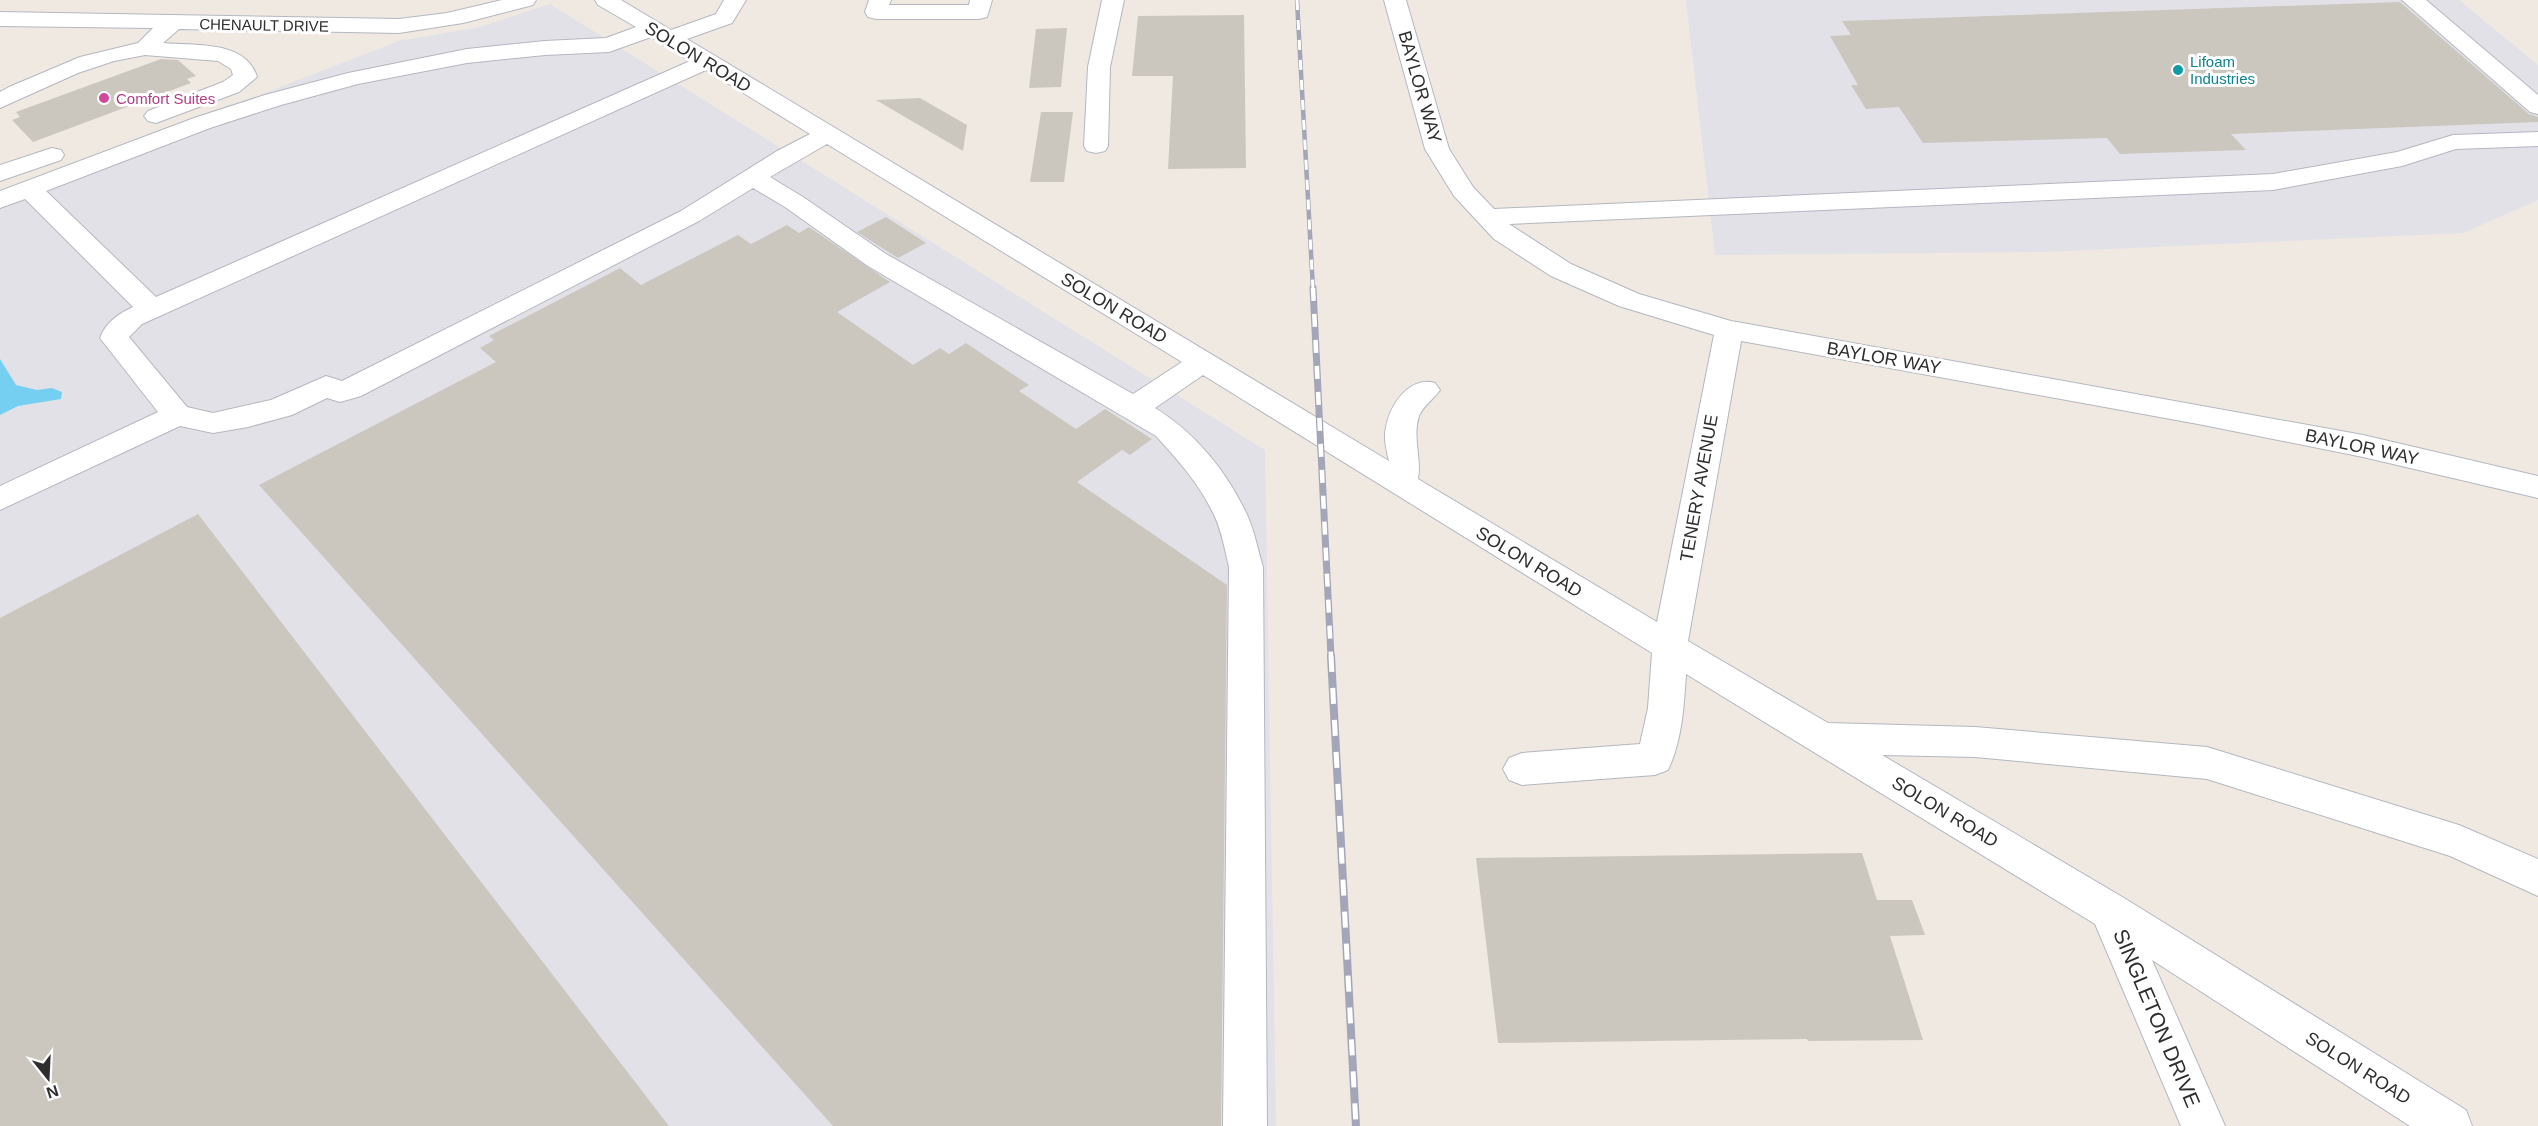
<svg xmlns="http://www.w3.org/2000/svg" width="2538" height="1126" viewBox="0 0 2538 1126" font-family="Arial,sans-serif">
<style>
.industrial{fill:#e3e1e8}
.water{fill:#75cff0}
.building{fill:#cbc7bf}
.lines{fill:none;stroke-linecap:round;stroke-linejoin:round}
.minor-casing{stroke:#b4b7c1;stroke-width:2}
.minor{fill:#fff;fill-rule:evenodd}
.rail-far2-casing{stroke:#a3a6b8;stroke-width:4.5}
.rail-far1-casing{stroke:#a3a6b8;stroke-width:7}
.rail-casing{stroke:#a3a6b8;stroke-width:8}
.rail-far2{stroke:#fff;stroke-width:3;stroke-dasharray:10;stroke-linecap:butt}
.rail-far1{stroke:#fff;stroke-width:4.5;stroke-dasharray:13;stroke-linecap:butt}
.rail{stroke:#fff;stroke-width:5;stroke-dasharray:16;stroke-linecap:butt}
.culture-dot{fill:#0f9aa8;stroke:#fff;stroke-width:2}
.hotel-dot{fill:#d1479c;stroke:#fff;stroke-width:2}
.labels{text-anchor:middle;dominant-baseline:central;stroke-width:6;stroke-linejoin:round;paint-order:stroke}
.far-street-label{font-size:15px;fill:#2e2e2e;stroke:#fff}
.far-culture-label{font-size:15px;fill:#0d838f;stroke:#fff;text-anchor:start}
.far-hotel-label{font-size:15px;fill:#b23c85;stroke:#fff;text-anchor:start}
.street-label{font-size:18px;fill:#2e2e2e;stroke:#fff}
.near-street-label{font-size:21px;fill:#2e2e2e;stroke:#fff}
</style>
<rect width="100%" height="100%" fill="#efe9e1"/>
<g class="industrial">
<polygon points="1686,0 2459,0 2538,65 2538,200 2463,233 2044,252 1715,255"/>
<polygon points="550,4 1265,450 1276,1126 0,1126 0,196 399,41 480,27"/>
</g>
<polygon class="water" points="0,359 16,385 37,390 52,388 62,392 61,399 18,406 0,415"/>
<g class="building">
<polygon points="2400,2 2529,114 2538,117 2538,122 2231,134 2246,150 2120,154 2107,138 1923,143 1899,107 1866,109 1851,85 1858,85 1830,36 1851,35 1842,21"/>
<polygon points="1244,15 1246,168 1168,169 1173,76 1132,76 1138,16"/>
<polygon points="1067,28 1061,87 1029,88 1036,29"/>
<polygon points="161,59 178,60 196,76 187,79 191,83 33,142 12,120 20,117 16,112"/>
<polygon points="920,98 967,125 963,151 876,100"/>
<polygon points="1041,112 1073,112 1064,182 1030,182"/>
<polygon points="886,217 926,243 898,258 857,232"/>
<polygon points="787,225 799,233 809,227 890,282 837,312 913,365 940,348 949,354 966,343 1029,385 1019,391 1076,429 1105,409 1152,439 1130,455 1122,450 1077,482 1227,585 1221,1126 833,1126 259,485 496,362 480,348 494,340 489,336 620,268 641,285 738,235 751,244"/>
<polygon points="198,514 669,1126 0,1126 0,618"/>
<polygon points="1862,853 1877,900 1912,900 1925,935 1890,936 1923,1040 1808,1041 1807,1039 1498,1043 1476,858"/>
</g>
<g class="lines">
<g class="minor-casing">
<g id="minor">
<path d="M502 0H536L533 5 463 23 399 33 179 29 163 43C195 46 246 40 257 77L239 92 156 123 148 121 144 116 148 111 223 82 233 75 231 69 218 61 145 55 114 61 78 73 0 108V92L9 87 80 57 138 43 153 28 0 26V12L399 19 447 13Z"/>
<path d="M595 0H621L671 30 716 14 724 0H746L732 23 687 39 1389 461C1387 453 1385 445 1385 437 1385 411 1407 375 1435 383L1440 390C1434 399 1422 407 1419 416 1412 438 1422 458 1418 479L1657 622 1714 335 1619 306 1551 276 1494 239 1454 196 1425 149 1384 0H1406L1449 149 1473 187 1494 209 2273 174 2397 152 2453 135 2538 132V146L2456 149 2402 166 2273 190 1509 224 1571 264 1639 294 1731 321 2363 435 2538 476V498L2363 457 2198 424 1741 341 1688 641 1828 723 1975 727 2207 747 2459 825 2538 859V896L2450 856 2207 779 1975 757 1882 755 2124 898 2466 1110 2472 1126H2410L2152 960 2225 1126H2181L2095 924 1686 674C1684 706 1682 741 1668 770L1655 775 1522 785 1509 780 1503 769 1509 758 1522 753 1640 744 1648 708 1652 653 1203 375 1155 408C1196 433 1228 473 1248 517 1255 533 1258 551 1263 567L1267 1126H1223L1229 567C1225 551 1222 532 1215 517 1201 486 1179 461 1156 436L868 266 785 207 753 188 699 221 361 396 340 402 327 398 292 415 248 427 213 433 180 426 0 510V486L158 412 100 338C106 322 118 314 133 307L25 199 0 208V191L194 118 265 95 348 73 467 49 545 41 606 38 636 27 598 5ZM651 37 690 61 156 297 46 191 210 128 281 105 358 84 467 63 545 55 609 52ZM706 70 810 134 777 151 681 211 342 381 326 376 271 400 213 413 187 407 129 337 142 324ZM827 144 1182 362 1133 394 886 254 803 197 770 177Z"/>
<polygon points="869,0 891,0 889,5 969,5 970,0 992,0 987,17 979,19 876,19 868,17 865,12"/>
<polygon points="1102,0 1124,0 1110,67 1108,146 1105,151 1096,153 1087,151 1084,146 1088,67"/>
<polygon points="2402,0 2426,0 2538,95 2538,114 2530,112"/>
<polygon points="52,148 61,150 64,155 61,160 0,181 0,165"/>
</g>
</g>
<use href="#minor" class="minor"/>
<g class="rail-far2-casing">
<polyline id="rail-far2" points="1297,0 1313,289"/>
</g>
<g class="rail-far1-casing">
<polyline id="rail-far1" points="1313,288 1331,657"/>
</g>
<g class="rail-casing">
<polyline id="rail" points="1331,656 1356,1126"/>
</g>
<use href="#rail-far2" class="rail-far2"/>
<use href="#rail-far1" class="rail-far1"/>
<use href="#rail" class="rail"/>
</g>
<circle class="culture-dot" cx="2178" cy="70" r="6"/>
<circle class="hotel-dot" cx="104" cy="98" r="6"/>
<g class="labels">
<g class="far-street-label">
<text transform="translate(264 25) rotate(1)">CHENAULT DRIVE</text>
</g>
<g class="far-culture-label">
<text x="2190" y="61">Lifoam<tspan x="2190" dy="17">Industries</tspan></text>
</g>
<g class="far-hotel-label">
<text x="116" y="98">Comfort Suites</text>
</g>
<g class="street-label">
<text transform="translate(698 57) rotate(31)">SOLON ROAD</text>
<text transform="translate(1420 87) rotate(74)">BAYLOR WAY</text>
<text transform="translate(1114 308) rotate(31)">SOLON ROAD</text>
<text transform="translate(1884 358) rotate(10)">BAYLOR WAY</text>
<text transform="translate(2362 447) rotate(12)">BAYLOR WAY</text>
<text transform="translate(1699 488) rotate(-80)">TENERY AVENUE</text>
<text transform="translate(1529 562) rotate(31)">SOLON ROAD</text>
<text transform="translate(1945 812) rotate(31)">SOLON ROAD</text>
<text transform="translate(2358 1068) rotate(32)">SOLON ROAD</text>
</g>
<g class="near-street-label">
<text transform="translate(2157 1018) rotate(67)">SINGLETON DRIVE</text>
</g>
</g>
<g transform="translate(48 1078) rotate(162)" stroke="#ffffff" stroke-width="4.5" paint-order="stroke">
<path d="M0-4.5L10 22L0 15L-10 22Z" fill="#2e2e2e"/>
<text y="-9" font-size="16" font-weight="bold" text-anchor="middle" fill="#2e2e2e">N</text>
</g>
</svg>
